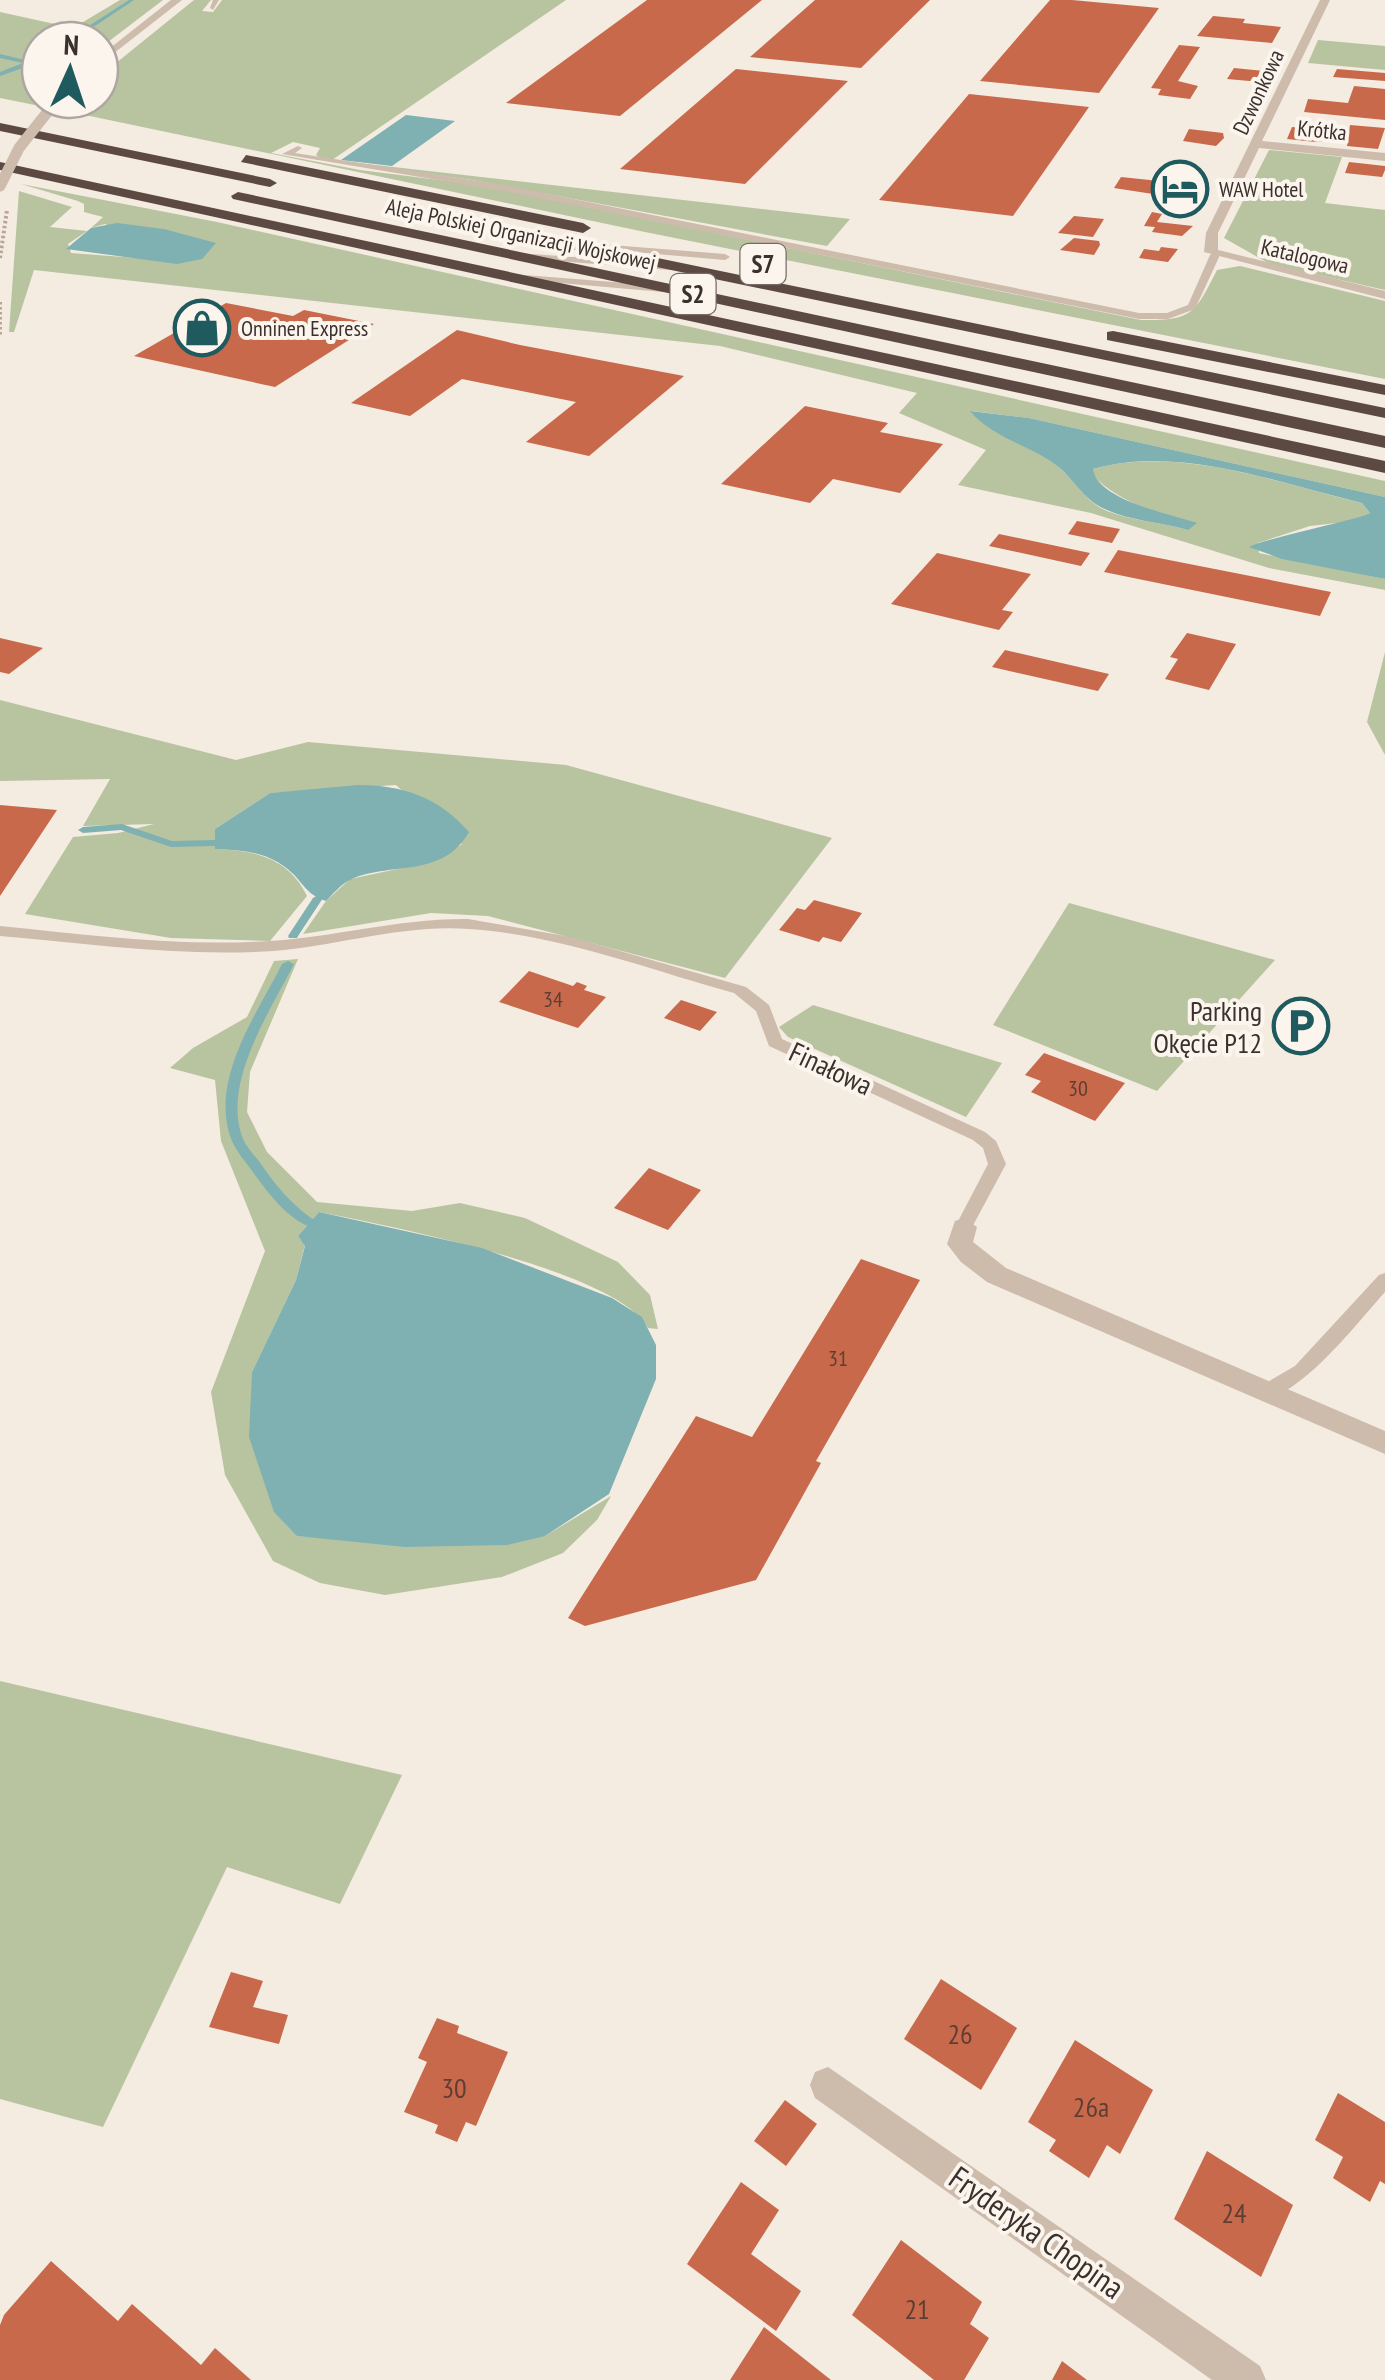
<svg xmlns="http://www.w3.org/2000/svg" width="1385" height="2380" viewBox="0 0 1385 2380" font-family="'PT Sans Narrow',sans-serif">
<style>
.green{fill:#b8c4a0}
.water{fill:#7fb0b2}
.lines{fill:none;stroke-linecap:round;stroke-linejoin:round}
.stream{fill:#7fb0b2;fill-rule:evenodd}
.building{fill:#c8694b}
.path{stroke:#b9a596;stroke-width:4;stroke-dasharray:2.5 2.5;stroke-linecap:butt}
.lane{fill:#cdbbac;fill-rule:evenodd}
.street{fill:#cdbbac;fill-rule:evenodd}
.highway{fill:#5c4a42;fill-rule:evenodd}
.street-bridge{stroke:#cdbbac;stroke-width:11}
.labels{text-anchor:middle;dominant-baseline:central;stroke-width:8;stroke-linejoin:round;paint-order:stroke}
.far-street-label{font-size:22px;fill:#3b302b;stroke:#fbf5ee}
.far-poi-label{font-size:22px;fill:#3b302b;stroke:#fbf5ee;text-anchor:start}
.number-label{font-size:22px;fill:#5e3e33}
.shield{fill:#fbf5ee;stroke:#756b66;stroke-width:2.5}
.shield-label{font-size:25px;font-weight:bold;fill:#3b302b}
.poi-label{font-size:28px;fill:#3b302b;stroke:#fbf5ee;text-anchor:end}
.street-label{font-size:28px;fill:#3b302b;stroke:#fbf5ee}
.near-number-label{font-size:28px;fill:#5e3e33}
.near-street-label{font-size:32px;fill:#3b302b;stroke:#fbf5ee}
</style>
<rect width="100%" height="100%" fill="#f4ebe1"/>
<g class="green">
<polygon points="120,0 163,0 100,48 100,40 40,40 40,100 35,105 0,98 0,12 73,28"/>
<path d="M194 0H211L202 11 213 12 222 0H566L332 160 850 219 827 246 472 180 322 159 316 155 320 148 293 142 271 153 360 170 479 185 1141 320C1193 321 1195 313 1217 270L1240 266 1385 301V379L645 232 66 111 76 100H100V76Z"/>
<polygon points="1318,40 1385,46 1385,70 1308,63"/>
<polygon points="1269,150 1342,157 1325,203 1385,210 1385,290 1270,264 1224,238"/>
<path d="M21 184 217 222 1385 481V497L1029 418 972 411C999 434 1036 446 1062 470 1078 485 1086 502 1107 511 1132 521 1160 522 1188 530 1157 510 1116 502 1092 474L1093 469C1180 445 1277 483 1362 503L1370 513 1364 520 1310 526 1258 543 1259 553 1385 579V590L1269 568 1091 513 958 485 986 450 899 413 917 393 720 346 34 270 14 332H9L19 191 72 207 50 227 87 231 68 244 71 253 189 262 105 224 91 228 103 217 84 212V204L78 201Z"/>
<polygon points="1385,652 1385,755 1367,722"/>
<path d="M0 700 236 760 308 742 566 765 832 838 725 978 488 916 431 913 303 934 326 901 350 879 435 861 462 844 396 785 270 793 215 829 216 849C254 850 289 858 307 896L270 941 171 938 25 914 73 837 118 833 154 824 83 826 110 779 0 781Z"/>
<polygon points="1069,903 1275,960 1157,1091 993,1025"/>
<path d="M298 959 250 1072 247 1112 267 1152 317 1202 412 1211 460 1203 525 1218 618 1262 650 1295 658 1329 648 1328C617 1270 385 1225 319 1212L298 1236 305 1245 296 1280 252 1372 297 1536 351 1540 545 1536 611 1496 597 1520 563 1553 502 1577 385 1595 320 1583 273 1561 225 1475 211 1392 265 1251 221 1141 215 1080 170 1068 193 1048 247 1017 274 961Z"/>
<polygon points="813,1005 1002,1063 966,1117 788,1037 779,1027"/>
<polygon points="0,1681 402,1775 340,1904 227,1867 103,2127 0,2099"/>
</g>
<g class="water">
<polygon points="406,115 455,121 392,166 341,160"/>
<polygon points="117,223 164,229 216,243 202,259 177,264 66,249 91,228"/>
<path d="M970 411 1029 418 1385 497V579L1282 559 1249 547C1270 537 1365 518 1370 513L1362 503C1277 483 1179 444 1093 469 1097 500 1170 514 1197 523L1188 530C1160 522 1132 521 1107 510 1085 501 1077 484 1061 469 1034 446 993 439 970 411Z"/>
<path d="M358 785C402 785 439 797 469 832 442 880 387 861 350 880 341 884 333 894 326 901 304 894 303 880 285 867 264 851 240 850 215 849V829L270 793Z"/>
<polygon points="319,1212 482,1248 612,1298 642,1317 656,1345 656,1379 609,1494 545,1536 507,1545 405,1547 297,1536 274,1512 249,1437 252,1372 296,1280 305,1246 298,1236"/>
</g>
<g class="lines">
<g class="stream">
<polygon points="129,0 134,0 74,40 67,40"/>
<polygon points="0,54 29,61 40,56 40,60 34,64 0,76 0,72 23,63 0,58"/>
<polygon points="122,824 172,841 215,840 220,843 215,846 171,847 121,830 83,833 78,830 83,827"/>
<polygon points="318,895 323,898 298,936 297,938 289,938 288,936 313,898"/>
<path d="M288 961 294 964C270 1012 221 1083 243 1139 247 1148 255 1156 261 1164 276 1186 292 1205 314 1220L316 1223 310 1227C286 1217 270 1195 255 1175 247 1163 235 1151 230 1136 211 1077 257 1014 282 964Z"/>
</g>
</g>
<g class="building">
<polygon points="647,0 762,0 620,116 506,103"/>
<polygon points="815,0 930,0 861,68 750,57"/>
<polygon points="1050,0 1072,0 1159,8 1099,93 980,81"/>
<polygon points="1213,16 1245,19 1243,23 1281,27 1272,43 1197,36"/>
<polygon points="1179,45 1200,47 1178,81 1198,86 1190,99 1158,95 1161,89 1151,88"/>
<polygon points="1234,68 1264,71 1265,75 1261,82 1227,79"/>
<polygon points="736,69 848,81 745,184 620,169"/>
<polygon points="1337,69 1385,73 1385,81 1333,77"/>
<polygon points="1354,86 1385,89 1385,120 1304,112 1308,99 1348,103"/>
<polygon points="969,94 1089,107 1013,216 879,200"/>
<polygon points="1350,125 1385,128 1378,149 1347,146"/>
<polygon points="1292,127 1320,130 1326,133 1323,141 1316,142 1287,139"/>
<polygon points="1189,129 1223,133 1224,138 1216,146 1183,141"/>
<polygon points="1349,162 1385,166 1385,170 1382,177 1345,173"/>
<polygon points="1121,177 1188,184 1182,196 1166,196 1114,188"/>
<polygon points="1152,212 1162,214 1157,222 1193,226 1182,236 1152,232 1155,227 1144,226"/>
<polygon points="1074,216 1104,219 1093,237 1058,233"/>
<polygon points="1074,238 1099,241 1100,245 1094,255 1060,250"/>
<polygon points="1161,247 1178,249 1168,262 1139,258 1144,249 1159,251"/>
<polygon points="226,303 293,316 304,310 374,324 275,387 134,356"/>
<polygon points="457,330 520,345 684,376 589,456 526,442 576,402 462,379 410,416 351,403"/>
<polygon points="805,406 888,423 880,432 943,444 900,493 833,479 810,503 721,484"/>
<polygon points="1077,521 1120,529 1112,543 1068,534"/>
<polygon points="999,534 1090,553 1081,566 989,546"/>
<polygon points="1118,550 1331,592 1320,616 1104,572"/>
<polygon points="937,553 1031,574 1002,610 1013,612 999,630 891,604"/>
<polygon points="1187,633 1236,644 1209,690 1165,679 1178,659 1170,657"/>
<polygon points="0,638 43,648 9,674 0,672"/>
<polygon points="1005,650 1109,674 1098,691 992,667"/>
<polygon points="0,805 57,810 0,896"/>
<polygon points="814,900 862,913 841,942 823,937 819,942 779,930 797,908 805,910"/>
<polygon points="529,971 573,986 577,982 587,986 584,990 606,997 578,1028 499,1002"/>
<polygon points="681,1000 717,1012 700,1031 664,1018"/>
<polygon points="1044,1053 1125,1083 1095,1121 1031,1092 1041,1081 1025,1075"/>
<polygon points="649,1168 701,1190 668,1230 614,1208"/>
<polygon points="861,1259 920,1280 816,1461 821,1463 756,1580 585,1626 568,1618 696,1416 752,1437"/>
<polygon points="231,1972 263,1981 253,2007 288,2015 279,2044 209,2027"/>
<polygon points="941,1979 1017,2028 981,2090 904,2039"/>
<polygon points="437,2018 459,2026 457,2033 508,2052 476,2126 466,2122 457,2142 435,2133 438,2125 404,2112 427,2062 418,2058"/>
<polygon points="1075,2040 1153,2090 1120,2154 1107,2145 1089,2178 1049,2151 1056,2140 1028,2122"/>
<polygon points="1338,2093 1385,2122 1385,2184 1380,2181 1370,2202 1333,2178 1343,2157 1315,2140"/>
<polygon points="785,2100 817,2124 786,2166 754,2141"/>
<polygon points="1207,2151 1293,2205 1261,2277 1174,2219"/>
<polygon points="741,2182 779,2210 751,2254 801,2291 776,2331 687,2264"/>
<polygon points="901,2240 982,2302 970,2324 989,2338 964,2380 934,2380 852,2315"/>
<polygon points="51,2261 118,2321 132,2304 201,2365 215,2348 251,2380 0,2380 0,2325 4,2315"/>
<polygon points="764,2327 831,2380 730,2380"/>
<polygon points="1062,2361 1087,2380 1052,2380"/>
</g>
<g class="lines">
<g class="path">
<polyline points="0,258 7,210"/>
<polyline points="0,302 0,335"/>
</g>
<g class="lane">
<polygon points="213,0 219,0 213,10 210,8"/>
<polygon points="298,146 302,148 295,153 504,185 1139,313 1167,313 1188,305 1210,255 1215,252 1220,255 1195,309 1168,319 1139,319 504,191 282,154"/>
<polygon points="573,242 725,254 730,257 725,260 576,247 571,244"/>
<polygon points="518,253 670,264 675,267 670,270 521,258 518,257"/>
<polygon points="512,274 663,286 668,289 663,292 515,279 512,278"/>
<path d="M468 919 571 937 746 987 769 1005 782 1039 985 1132 996 1141 1006 1164 970 1231H958L955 1227 988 1164 983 1148 973 1140 769 1046 756 1011 734 993C647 969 560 935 469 929 403 924 338 946 273 951 182 957 91 944 0 936V926C90 935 179 947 269 941 336 937 401 918 468 919Z"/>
<path d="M1385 1273V1292C1362 1317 1294 1406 1259 1397L1256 1392 1259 1387 1295 1366 1379 1275Z"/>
</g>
<g class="street">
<polygon points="171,0 182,0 100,64 100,56"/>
<polygon points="1320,0 1330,0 1262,141 1385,153 1385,161 1259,148 1218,233 1218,250 1385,291 1385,299 1204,252 1206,233"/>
<polygon points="964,1218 977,1227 973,1242 1006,1268 1385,1431 1385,1454 987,1282 961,1262 947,1244 955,1221"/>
<polygon points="828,2067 1260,2366 1266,2380 1212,2380 815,2098 810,2085 815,2072"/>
</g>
<g class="highway">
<polygon points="0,123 270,179 277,183 270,187 0,131"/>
<polygon points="246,155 583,223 591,228 583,233 241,162"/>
<polygon points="0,162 1385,461 1385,473 0,170"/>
<polygon points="238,192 1385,436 1385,448 233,199 231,196"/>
<polygon points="546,235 1385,408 1385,418 541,243 538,240"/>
<polygon points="1113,331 1385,385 1385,395 1107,340 1107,332"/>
</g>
<polyline class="street-bridge" points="0,186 19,148 57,100"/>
</g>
<defs>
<g id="hotel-ring" transform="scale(2.875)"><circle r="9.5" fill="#fbf5ee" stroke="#1f5a5e" stroke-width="1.5"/><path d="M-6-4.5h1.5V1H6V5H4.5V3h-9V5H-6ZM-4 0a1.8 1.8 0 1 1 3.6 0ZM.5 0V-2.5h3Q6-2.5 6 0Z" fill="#1f5a5e"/></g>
<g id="shop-ring" transform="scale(2.875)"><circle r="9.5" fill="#fbf5ee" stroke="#1f5a5e" stroke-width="1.5"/><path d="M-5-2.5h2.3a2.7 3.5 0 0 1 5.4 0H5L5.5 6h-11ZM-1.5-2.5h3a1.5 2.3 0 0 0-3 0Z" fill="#1f5a5e"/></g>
<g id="parking-ring" transform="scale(2.875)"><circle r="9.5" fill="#fbf5ee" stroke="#1f5a5e" stroke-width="1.5"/><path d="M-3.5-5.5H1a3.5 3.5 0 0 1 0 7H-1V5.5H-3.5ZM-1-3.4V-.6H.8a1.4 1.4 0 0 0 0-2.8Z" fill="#1f5a5e"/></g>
</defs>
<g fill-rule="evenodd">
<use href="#hotel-ring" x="1180" y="189"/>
<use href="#shop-ring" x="202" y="328"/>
<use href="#parking-ring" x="1301" y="1026"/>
</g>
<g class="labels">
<g class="far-street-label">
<text transform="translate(1258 92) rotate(-65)">Dzwonkowa</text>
<text transform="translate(1322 130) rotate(6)">Krótka</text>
<text transform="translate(521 234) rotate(12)">Aleja Polskiej Organizacji Wojskowej</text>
<text transform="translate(1305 256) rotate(13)">Katalogowa</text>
</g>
<g class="far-poi-label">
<text x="1219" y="189">WAW Hotel</text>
<text x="241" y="328">Onninen Express</text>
</g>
<g class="number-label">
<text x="553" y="999">34</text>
<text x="1078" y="1088">30</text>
<text x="838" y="1358">31</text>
</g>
<g class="shield">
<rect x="740.5" y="244" width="45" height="40" rx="8"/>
<rect x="670.5" y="274" width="45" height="40" rx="8"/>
</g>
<g class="shield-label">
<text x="763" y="264">S7</text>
<text x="693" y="294">S2</text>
</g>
<g class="poi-label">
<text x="1262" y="1010">Parking<tspan x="1262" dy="32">Okęcie P12</tspan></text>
</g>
<g class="street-label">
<text transform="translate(831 1068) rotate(25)">Finałowa</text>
</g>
<g class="near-number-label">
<text x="960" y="2033">26</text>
<text x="454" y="2087">30</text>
<text x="1091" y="2106">26a</text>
<text x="1234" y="2212">24</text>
<text x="917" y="2308">21</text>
</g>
<g class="near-street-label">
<text transform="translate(1037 2232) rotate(35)">Fryderyka Chopina</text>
</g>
</g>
<g transform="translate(70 70) rotate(3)"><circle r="48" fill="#fbf5ee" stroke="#aea6a0" stroke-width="2.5"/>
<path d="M0-8L18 38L0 25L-18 38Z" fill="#1f5a5e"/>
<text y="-15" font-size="28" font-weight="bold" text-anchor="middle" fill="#3b302b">N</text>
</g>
</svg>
